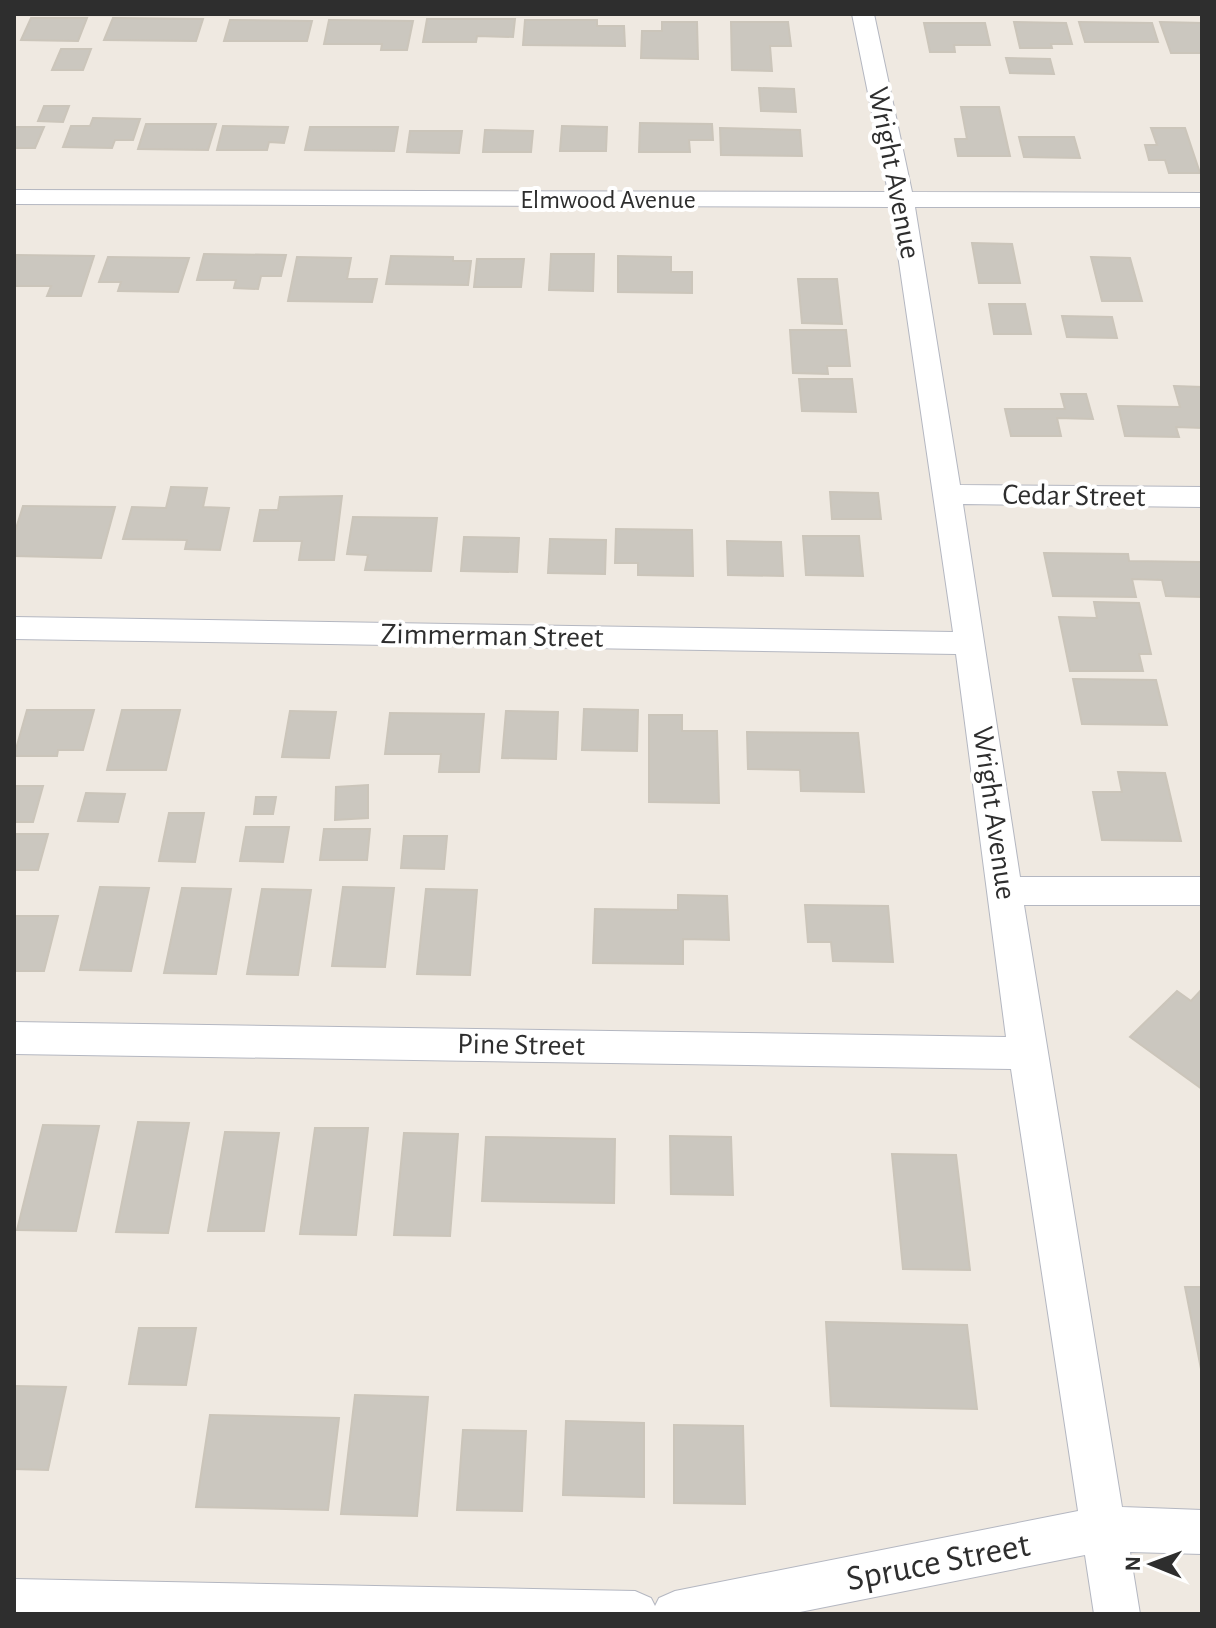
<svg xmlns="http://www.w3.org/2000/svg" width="1216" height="1628" viewBox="0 0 1216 1628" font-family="'Alegreya Sans',sans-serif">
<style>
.building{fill:#cbc7bf;stroke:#cbc5ba;stroke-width:2}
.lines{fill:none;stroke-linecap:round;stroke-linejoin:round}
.street-casing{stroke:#b4b7c1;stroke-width:2}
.street{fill:#fff;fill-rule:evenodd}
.labels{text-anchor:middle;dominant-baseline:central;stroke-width:8;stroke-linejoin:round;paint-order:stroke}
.far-street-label{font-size:26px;fill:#2e2e2e;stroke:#fff}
.street-label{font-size:30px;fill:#2e2e2e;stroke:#fff}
.near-street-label{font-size:36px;fill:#2e2e2e;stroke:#fff}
</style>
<rect width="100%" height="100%" fill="#efe9e1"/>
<g class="building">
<polygon points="31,18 87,18 78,41 21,40"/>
<polygon points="113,18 203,19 196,41 104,40"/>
<polygon points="427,19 515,19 513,37 477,36 476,42 423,42"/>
<polygon points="230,20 312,21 307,41 224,41"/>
<polygon points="329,20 413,21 407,50 381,50 382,44 324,44"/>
<polygon points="525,20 597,20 597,26 624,26 625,46 523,45"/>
<polygon points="662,22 697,22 698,59 641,58 642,31 662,31"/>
<polygon points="731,22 788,22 791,46 770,46 772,71 732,70"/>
<polygon points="1014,22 1066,23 1072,44 1051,44 1052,48 1020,48"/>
<polygon points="1079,22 1152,23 1158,42 1085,42"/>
<polygon points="1160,22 1202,23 1202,53 1171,53"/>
<polygon points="924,23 985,23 990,45 954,45 955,52 930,52"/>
<polygon points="61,49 91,49 83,70 52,70"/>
<polygon points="1006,58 1050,59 1054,74 1010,73"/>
<polygon points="759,88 794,89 796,112 761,111"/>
<polygon points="44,106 69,106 63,122 38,121"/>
<polygon points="961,107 999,107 1010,156 958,156 955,139 967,139"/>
<polygon points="93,118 140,119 133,140 115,140 112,148 63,147 71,126 90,126"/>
<polygon points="640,123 712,124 713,140 689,140 690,152 639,152"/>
<polygon points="146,124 216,124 208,150 138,149"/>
<polygon points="223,126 288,127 284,143 269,142 267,150 217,150"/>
<polygon points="562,126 607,127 606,151 560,151"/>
<polygon points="14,127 44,127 35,148 14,148"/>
<polygon points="310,127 398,127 394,151 305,150"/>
<polygon points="720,128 800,130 802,156 721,155"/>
<polygon points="1151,128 1185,128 1200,173 1169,173 1165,160 1149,160 1145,145 1157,145"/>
<polygon points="485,130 533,131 531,152 483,152"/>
<polygon points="410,131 462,131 459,153 407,152"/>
<polygon points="1019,137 1074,137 1080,158 1024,157"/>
<polygon points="972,243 1012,244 1020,283 979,283"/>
<polygon points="204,254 286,255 281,276 261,276 258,289 234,288 236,280 197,280"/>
<polygon points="551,254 594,254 593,291 549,290"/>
<polygon points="16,255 94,256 81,296 47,296 51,286 14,286"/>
<polygon points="391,256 453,257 453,261 471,261 468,285 386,284"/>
<polygon points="618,256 671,257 671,272 692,272 692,293 618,292"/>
<polygon points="108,257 189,258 178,292 118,291 121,282 99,282"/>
<polygon points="297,257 351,258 347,279 377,279 372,302 288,301"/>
<polygon points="1091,257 1130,258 1142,301 1102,301"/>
<polygon points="477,259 524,259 521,287 474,287"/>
<polygon points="798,279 837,279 842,324 802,323"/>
<polygon points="989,304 1025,304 1031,334 994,334"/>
<polygon points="1062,316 1112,317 1117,338 1067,337"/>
<polygon points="790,330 846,330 850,366 827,366 828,374 793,373"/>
<polygon points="799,379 852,379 856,412 802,411"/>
<polygon points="1174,386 1202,387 1202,428 1176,427 1179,437 1125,436 1118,406 1180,407"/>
<polygon points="1061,394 1086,394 1093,419 1057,418 1061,436 1011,436 1005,409 1065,409"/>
<polygon points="171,487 207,488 203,507 229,508 220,550 185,549 187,540 123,539 132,507 166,508"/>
<polygon points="830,492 878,493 881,519 832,519"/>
<polygon points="342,496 334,560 299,560 302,541 254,541 260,510 278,510 280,497"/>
<polygon points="23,506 115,507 101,558 14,556 14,535"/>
<polygon points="353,517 437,518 431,571 365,570 368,555 347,554"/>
<polygon points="616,529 692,530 693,576 638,575 638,563 615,563"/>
<polygon points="803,536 859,536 863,576 806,575"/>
<polygon points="464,537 519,538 517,572 461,571"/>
<polygon points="550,539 606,540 605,574 548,573"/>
<polygon points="727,541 781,542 783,576 728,575"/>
<polygon points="1044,553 1128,554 1129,561 1201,562 1202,597 1166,596 1162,580 1132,579 1136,597 1053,596"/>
<polygon points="1094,602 1139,603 1151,654 1139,654 1143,671 1070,671 1059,617 1097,618"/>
<polygon points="1073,679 1156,680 1167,725 1082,724"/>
<polygon points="584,709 638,710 637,751 582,750"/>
<polygon points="27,710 94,710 83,750 58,750 57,756 14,756"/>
<polygon points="122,710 180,710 166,770 107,770"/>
<polygon points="290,711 336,712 329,758 282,757"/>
<polygon points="506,711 558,712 556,759 502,758"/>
<polygon points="390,713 484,714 479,772 439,772 441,754 385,754"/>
<polygon points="649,715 682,715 682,731 717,731 719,803 649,802"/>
<polygon points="747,732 858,733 864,792 801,791 800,770 748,769"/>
<polygon points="1118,772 1165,773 1181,841 1102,840 1093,792 1122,792"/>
<polygon points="368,785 368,818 335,820 336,787"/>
<polygon points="14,786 43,786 33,822 14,822"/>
<polygon points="86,793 125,794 118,822 78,821"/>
<polygon points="256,797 276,797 273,814 254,814"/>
<polygon points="169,813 204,813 195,862 159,861"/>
<polygon points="246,827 289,827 283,862 240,861"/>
<polygon points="324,829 370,829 367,860 320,860"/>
<polygon points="14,834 48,834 38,870 14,870"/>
<polygon points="404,836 447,836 444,869 401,868"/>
<polygon points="100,887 149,888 131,971 80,970"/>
<polygon points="343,887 394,888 385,967 332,966"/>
<polygon points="182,888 231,889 216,974 164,973"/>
<polygon points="262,889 311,890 298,975 247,974"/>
<polygon points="426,889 477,890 470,975 417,974"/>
<polygon points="678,895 727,896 729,940 683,939 683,964 593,963 595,909 678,910"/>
<polygon points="805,905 888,906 893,962 833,961 831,942 808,942"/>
<polygon points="14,916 58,916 44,971 14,971"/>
<polygon points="1202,989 1202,1089 1130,1037 1177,991 1191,1001"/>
<polygon points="138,1122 189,1123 168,1233 116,1232"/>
<polygon points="43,1125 99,1126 76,1231 17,1230"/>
<polygon points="315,1128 368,1128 356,1235 300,1234"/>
<polygon points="225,1132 279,1133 264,1231 208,1231"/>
<polygon points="404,1133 458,1134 450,1236 394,1235"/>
<polygon points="670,1136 731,1137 733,1195 671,1194"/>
<polygon points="486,1137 615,1139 614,1203 482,1201"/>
<polygon points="892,1154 956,1155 970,1270 903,1269"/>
<polygon points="1185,1287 1202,1287 1202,1369 1201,1369"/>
<polygon points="826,1322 967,1325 977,1409 831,1406"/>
<polygon points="139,1328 196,1328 186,1385 129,1384"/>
<polygon points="14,1386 66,1387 48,1470 14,1469"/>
<polygon points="355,1395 428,1397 417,1516 341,1514"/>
<polygon points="210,1415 339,1418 328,1510 196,1507"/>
<polygon points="566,1421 644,1423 644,1497 563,1495"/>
<polygon points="674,1425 743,1426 745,1504 674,1503"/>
<polygon points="463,1430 526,1431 522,1511 457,1510"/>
</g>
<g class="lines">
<g class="street-casing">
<polygon id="street" points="852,14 874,14 912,192 1202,193 1202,207 915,207 960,485 1202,487 1202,507 963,504 1020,877 1202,877 1202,905 1024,905 1122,1507 1202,1510 1202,1554 1130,1552 1140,1614 1094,1614 1085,1555 790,1614 14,1614 14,1579 635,1591 651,1598 655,1606 659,1598 675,1591 1078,1511 1011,1069 14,1054 14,1022 1006,1037 956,654 14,639 14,617 953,632 891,207 14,204 14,190 888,192"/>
</g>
<use href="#street" class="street"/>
</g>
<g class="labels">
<g class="far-street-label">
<text x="608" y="200">Elmwood Avenue</text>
</g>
<g class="street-label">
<text transform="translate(894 173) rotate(79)">Wright Avenue</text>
<text transform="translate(1074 496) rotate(1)">Cedar Street</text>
<text transform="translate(492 636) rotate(1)">Zimmerman Street</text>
<text transform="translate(994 813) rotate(82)">Wright Avenue</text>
<text transform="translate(521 1045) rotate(1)">Pine Street</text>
</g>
<g class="near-street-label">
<text transform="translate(938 1562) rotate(-11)">Spruce Street</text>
</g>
</g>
<rect width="1216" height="1628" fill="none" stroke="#2e2e2e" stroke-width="32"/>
<g transform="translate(1152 1564) rotate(271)" stroke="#ffffff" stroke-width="6" paint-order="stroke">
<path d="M0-6L14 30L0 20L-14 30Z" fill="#2e2e2e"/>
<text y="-12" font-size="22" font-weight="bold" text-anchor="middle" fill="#2e2e2e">N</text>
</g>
</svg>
